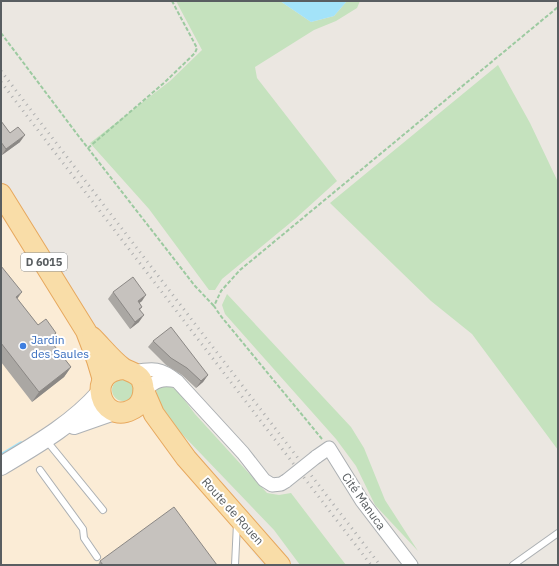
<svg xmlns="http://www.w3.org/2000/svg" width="559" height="566" viewBox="0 0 559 566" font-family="'IBM Plex Sans',sans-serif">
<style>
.commercial{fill:#fbecd6}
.green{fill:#c5e2be}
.water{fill:#a3e3f9}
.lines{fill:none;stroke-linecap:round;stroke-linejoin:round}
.stream{stroke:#a3e3f9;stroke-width:3.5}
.lane-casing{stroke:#acb0b3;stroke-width:8}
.street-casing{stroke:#acb0b3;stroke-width:15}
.secondary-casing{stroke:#aeb2b6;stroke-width:20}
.primary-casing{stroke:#e7a85e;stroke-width:22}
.path{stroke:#9ccaa0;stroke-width:2;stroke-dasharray:4 2;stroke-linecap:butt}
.lane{stroke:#fff;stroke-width:6}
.street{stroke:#fff;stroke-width:13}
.secondary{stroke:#fff;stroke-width:18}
.primary{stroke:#f9dda8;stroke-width:20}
.rail{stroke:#aeafaf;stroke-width:3;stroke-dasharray:1 5;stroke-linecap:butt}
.street-bridge-casing{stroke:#acb0b3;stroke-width:15;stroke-linecap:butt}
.street-bridge{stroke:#fff;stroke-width:13}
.wall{fill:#aaa7a3}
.shaded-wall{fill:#8b8885}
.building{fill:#c6c2be;stroke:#8b8885}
.shop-dot{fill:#3f7fe0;stroke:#fff;stroke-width:1.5}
.labels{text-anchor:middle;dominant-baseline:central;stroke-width:4;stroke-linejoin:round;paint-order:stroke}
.shield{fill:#fff;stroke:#8b8e90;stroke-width:1}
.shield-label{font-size:11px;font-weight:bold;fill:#595e61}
.shop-label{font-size:12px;fill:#366cbe;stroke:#fff;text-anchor:start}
.street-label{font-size:12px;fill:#595e61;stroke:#fff}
</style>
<rect width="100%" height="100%" fill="#ebe7e1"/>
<polygon class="commercial" points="1,194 111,372 139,404 263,565 1,565"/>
<g class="green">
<polygon points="176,1 280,1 311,22 334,16 347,1 360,1 357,8 336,21 314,30 255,67 257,78 337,181 295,219 222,279 215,290 209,290 149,209 90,143 170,81 202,50"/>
<polygon points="498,65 530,123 558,182 558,450 472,334 431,301 330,203"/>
<polygon points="227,294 351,427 364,448 385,500 418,551 375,505 356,466 336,439 225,314 222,305"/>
<circle cx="123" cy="390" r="11"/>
<polygon points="165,384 177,390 195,414 267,493 279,495 291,493 346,565 300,565 274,530 181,433 157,400 156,388"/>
</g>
<polygon class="water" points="280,1 347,1 334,16 311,22"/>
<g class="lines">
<polyline class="stream" points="1,455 21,443"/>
<g class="lane-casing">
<g id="lane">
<polyline points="46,440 103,510"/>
<polyline points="40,470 83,529 84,538 97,557"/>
<polyline points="235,565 237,523"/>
<polyline points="513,565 558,533"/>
</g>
</g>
<g class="street-casing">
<g id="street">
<path d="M134 372C153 368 161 368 177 381L243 453 264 480 272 485 281 484 286 481"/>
<path d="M144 391C156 380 162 378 177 381"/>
<polyline points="316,457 329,448 362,501 411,565"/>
</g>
</g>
<g class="secondary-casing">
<g id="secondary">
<polyline points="74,425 114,411"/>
<path d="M1 466C36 445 73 424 100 393"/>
</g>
</g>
<g class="primary-casing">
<g id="primary">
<polyline points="1,194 86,331 97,360 103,380"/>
<path d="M92 337C102 347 112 360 123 368 129 372 136 372 141 379 143 383 144 389 143 394 142 401 138 407 131 410 101 425 84 371 124 369"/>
<polyline points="144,391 154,414 186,458 280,565"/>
</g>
</g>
<g class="path">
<polyline points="1,33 77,134 195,286 214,306"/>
<polyline points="88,148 165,82 195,53 197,48 172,1"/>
<polyline points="322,439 220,315 214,306 221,291 240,270 558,7"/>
</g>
<use href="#lane" class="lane"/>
<use href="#street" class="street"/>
<use href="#secondary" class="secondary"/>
<use href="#primary" class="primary"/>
<g class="rail">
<polyline points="1,71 380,565"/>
<polyline points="1,82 371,565"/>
</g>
<g class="street-bridge-casing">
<polyline id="street-bridge" points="286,481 316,457"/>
</g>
<use href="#street-bridge" class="street-bridge"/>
</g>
<g class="wall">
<polygon points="1,121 10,133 20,142 2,155 1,154"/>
<polygon points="1,266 17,299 38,325 56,333 50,341 71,367 64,377 32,402 1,362"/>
<polygon points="113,292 142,301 139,303 142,307 140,310 139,322 130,329 108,299"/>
<polygon points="153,341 208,375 203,382 196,388 182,375 166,365 148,347"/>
<polygon points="100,561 217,565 98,565"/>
</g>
<g class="shaded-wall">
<polygon points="25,135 20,142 2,155 6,149"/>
<polygon points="22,292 15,302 16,297"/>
<polygon points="146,295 142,301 133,308 138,301"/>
<polygon points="144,315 139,322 130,329 135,322"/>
<polygon points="56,333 50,343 49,339"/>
<polygon points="71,367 64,377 32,402 39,392"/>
<polygon points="208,375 203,382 196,388 201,381"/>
</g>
<g class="building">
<polygon points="1,121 10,133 18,127 25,135 6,149 1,142"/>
<polygon points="1,266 22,292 16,297 38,325 46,319 56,333 49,339 71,367 39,392 1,343"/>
<polygon points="133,277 146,295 138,301 142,307 139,309 144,315 135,322 113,292"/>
<polygon points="171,327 208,375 201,381 187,368 171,358 153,341"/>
<polygon points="174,507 217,565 103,565 100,561"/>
</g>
<circle class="shop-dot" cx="23" cy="346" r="4"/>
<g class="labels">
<rect class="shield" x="21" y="253" width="46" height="18" rx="3"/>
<g class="shield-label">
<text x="44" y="262">D 6015</text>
</g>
<g class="shop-label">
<text x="31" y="339">Jardin<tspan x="31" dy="14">des Saules</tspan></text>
</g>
<g class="street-label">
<text transform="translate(364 501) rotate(55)">Cité Manuca</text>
<text transform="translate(233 511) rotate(48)">Route de Rouen</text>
</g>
</g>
<rect width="559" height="566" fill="none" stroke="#595e61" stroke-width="4"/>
</svg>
